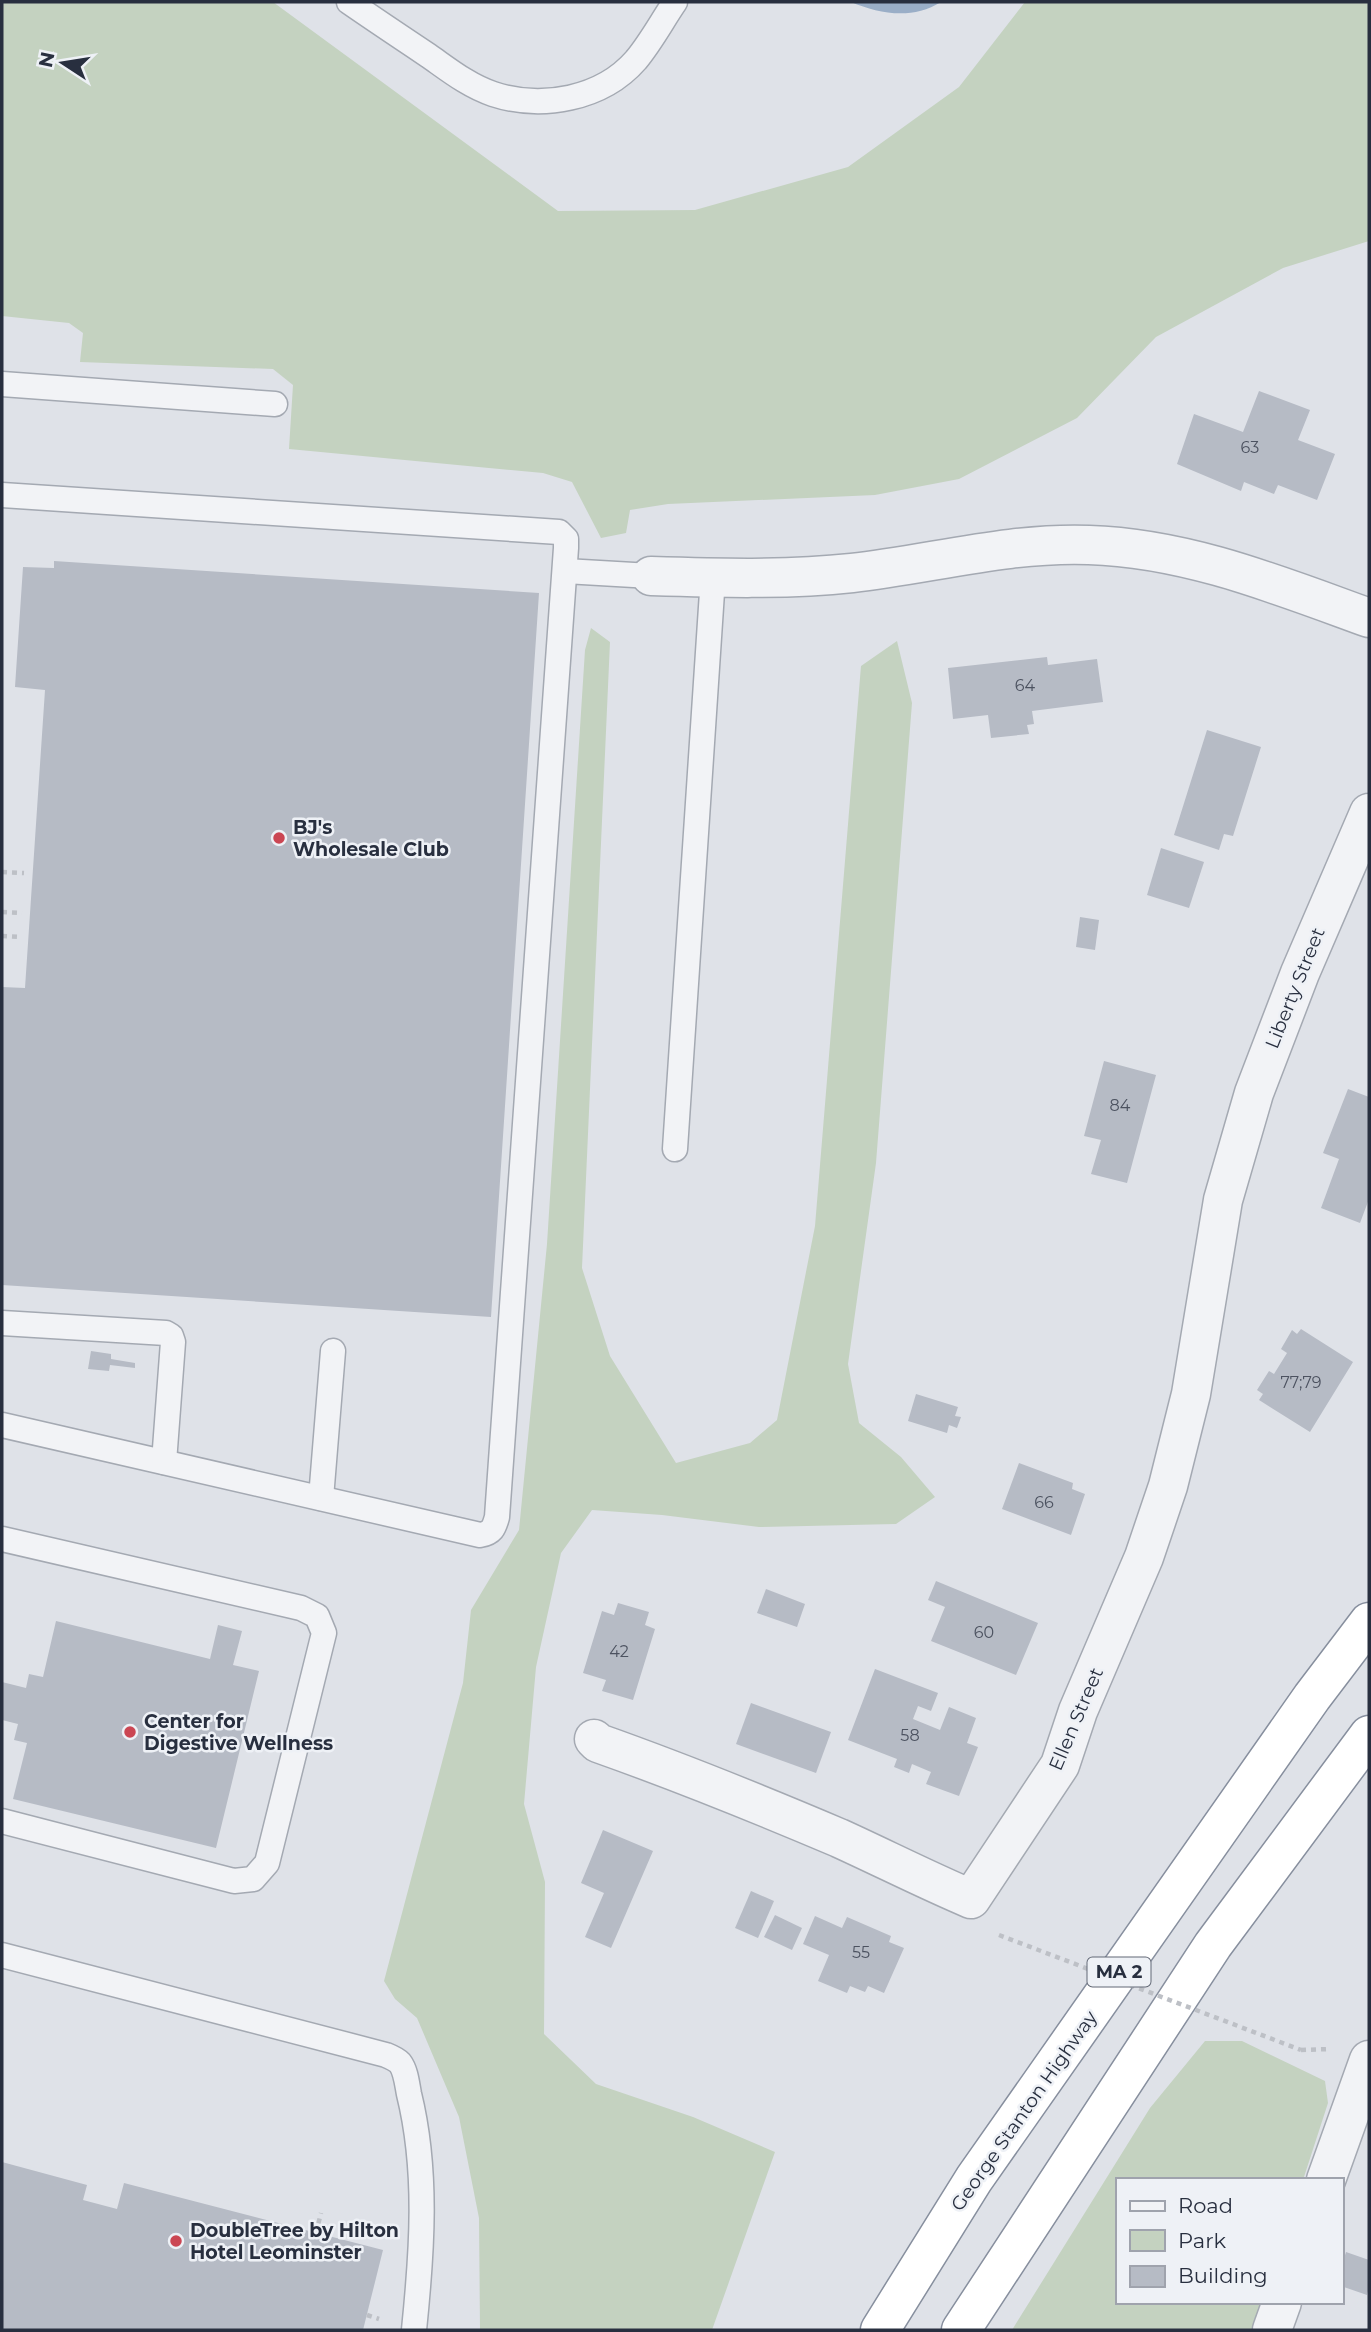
<svg xmlns="http://www.w3.org/2000/svg" width="1371" height="2332" viewBox="0 0 1371 2332" font-family="Montserrat,sans-serif">
<style>
.green{fill:#c4d2c0}
.water{fill:#9aaec7}
.building{fill:#b6bbc5}
.lines{fill:none;stroke-linecap:round;stroke-linejoin:round}
.lane-casing{stroke:#a4a9b2;stroke-width:27}
.street-casing{stroke:#a4a9b2;stroke-width:41}
.highway-casing{stroke:#878f9e;stroke-width:41}
.path{stroke:#bdc0c6;stroke-width:4.5;stroke-dasharray:5 5;stroke-linecap:butt}
.lane{stroke:#f2f3f6;stroke-width:24}
.street{stroke:#f2f3f6;stroke-width:38}
.highway{stroke:#fff;stroke-width:38}
.path-bridge{stroke:#bdc0c6;stroke-width:4.5;stroke-dasharray:5 5;stroke-linecap:butt}
.poi-dot{fill:#cb4653;stroke:#eef1f6;stroke-width:2.5}
.labels{text-anchor:middle;dominant-baseline:central;stroke-width:5;stroke-linejoin:round;paint-order:stroke}
.number-label{font-size:16px;fill:#4c5260}
.shield{fill:#eef1f6;stroke:#636976;stroke-width:2}
.shield-label{font-size:18px;font-weight:bold;fill:#282f3f}
.poi-label{font-size:19px;font-weight:bold;fill:#282f3f;stroke:#eef1f6;text-anchor:start}
.street-label{font-size:19px;fill:#282f3f;stroke:#eef1f6}
</style>
<rect width="100%" height="100%" fill="#dfe2e8"/>
<g class="green">
<polygon points="2,2 273,2 558,211 695,210 848,167 959,87 1025,2 1369,2 1369,241 1283,268 1156,337 1077,418 959,479 875,495 668,504 630,510 626,533 601,538 572,482 543,473 289,449 293,385 273,369 80,362 83,333 69,323 2,316"/>
<polygon points="591,628 610,642 582,1268 610,1356 676,1463 750,1443 777,1420 815,1226 861,666 897,641 912,703 876,1163 848,1364 859,1423 901,1457 935,1497 896,1524 759,1527 662,1515 592,1510 561,1553 536,1667 524,1804 545,1882 544,2034 596,2084 693,2117 775,2152 712,2330 480,2330 479,2218 459,2117 417,2018 395,1999 384,1981 463,1683 471,1610 519,1530 547,1244 585,650"/>
<polygon points="1205,2041 1242,2041 1325,2081 1328,2103 1303,2180 1117,2180 1117,2302 1264,2302 1255,2330 1012,2330 1150,2108"/>
</g>
<path class="water" d="M851 2H850H941C912 20 880 14 851 2Z"/>
<g class="building">
<polygon points="1259,391 1310,410 1298,440 1335,454 1317,500 1278,485 1274,494 1244,482 1241,491 1177,464 1194,414 1243,432"/>
<polygon points="54,561 539,593 491,1317 2,1285 2,987 25,988 45,690 15,687 23,567 54,568"/>
<polygon points="1047,657 1048,665 1097,659 1103,702 1032,711 1034,724 1027,725 1029,734 991,738 988,715 953,719 948,668"/>
<polygon points="1207,730 1261,747 1233,836 1224,834 1219,850 1174,835"/>
<polygon points="1161,848 1204,862 1189,908 1147,895"/>
<polygon points="1080,917 1099,920 1095,950 1076,947"/>
<polygon points="1104,1061 1156,1075 1127,1183 1091,1174 1101,1140 1084,1136"/>
<polygon points="1348,1089 1369,1097 1369,1199 1360,1223 1321,1208 1339,1159 1323,1153"/>
<polygon points="1301,1329 1353,1362 1310,1432 1259,1400 1263,1394 1257,1390 1269,1371 1274,1374 1287,1353 1281,1349 1292,1330 1297,1334"/>
<polygon points="91,1351 111,1354 111,1359 135,1363 135,1368 110,1365 109,1371 88,1369"/>
<polygon points="916,1394 958,1407 955,1416 961,1417 957,1428 949,1425 947,1433 908,1421"/>
<polygon points="1019,1463 1073,1483 1072,1489 1085,1494 1071,1535 1002,1509"/>
<polygon points="936,1581 1038,1623 1016,1675 931,1641 945,1607 928,1600"/>
<polygon points="766,1589 805,1604 797,1627 757,1613"/>
<polygon points="618,1603 649,1612 645,1625 655,1629 633,1700 602,1691 606,1680 583,1673 602,1611 614,1615"/>
<polygon points="56,1621 210,1659 218,1625 242,1631 233,1665 259,1671 216,1848 13,1799 27,1743 14,1740 18,1724 2,1720 2,1682 26,1688 29,1674 43,1677"/>
<polygon points="875,1669 938,1693 931,1711 918,1706 913,1719 940,1730 949,1707 976,1718 967,1743 978,1747 959,1796 926,1784 931,1772 912,1764 909,1773 894,1767 897,1759 848,1740"/>
<polygon points="751,1703 831,1732 816,1773 736,1744"/>
<polygon points="603,1830 653,1851 611,1948 585,1937 604,1893 581,1883"/>
<polygon points="751,1891 774,1901 758,1938 735,1928"/>
<polygon points="775,1915 802,1928 792,1950 764,1937"/>
<polygon points="815,1916 842,1928 847,1917 891,1936 889,1942 904,1948 884,1993 868,1986 865,1992 850,1986 847,1993 818,1981 829,1955 803,1944"/>
<polygon points="2,2162 87,2185 83,2200 117,2209 124,2183 383,2250 363,2330 2,2330"/>
<polygon points="1346,2252 1369,2260 1369,2287 1367,2295 1341,2286 1341,2268"/>
</g>
<g class="lines">
<g class="lane-casing">
<g id="lane">
<path d="M349 2C375 20 402 38 429 56 449 70 469 86 493 94 542 110 602 99 636 60 651 42 662 21 675 2"/>
<polyline points="2,384 275,404"/>
<path d="M2 495 559 532 566 539V548L497 1517C494 1528 492 1533 480 1535L2 1425"/>
<polyline points="565,571 651,576"/>
<polyline points="675,1149 713,577"/>
<polyline points="2,1323 166,1333 171,1336 173,1342 164,1462"/>
<polyline points="321,1498 333,1351"/>
<polyline points="2,1539 301,1608 317,1616 324,1633 267,1863 253,1879 234,1881 2,1821"/>
<path d="M2 1955 386 2055C391 2057 396 2059 400 2063 406 2071 407 2084 409 2094 428 2171 422 2252 414 2330"/>
</g>
</g>
<g class="street-casing">
<g id="street">
<path d="M651 576C718 578 786 580 852 573 931 564 1009 542 1089 545 1187 548 1278 585 1369 618"/>
<path d="M594 1739 598 1743C680 1772 759 1804 839 1838 883 1858 926 1880 971 1899L1060 1765 1078 1711 1144 1557 1168 1486 1191 1394 1223 1200 1254 1093 1300 973 1369 813"/>
<polyline points="1326,2180 1369,2060"/>
<polyline points="1272,2330 1282,2302"/>
</g>
</g>
<g class="highway-casing">
<g id="highway">
<polyline points="880,2330 974,2179 1312,1697 1369,1622"/>
<polyline points="961,2330 1213,1945 1369,1735"/>
</g>
</g>
<g class="path">
<polyline points="2,872 24,873"/>
<polyline points="2,912 22,913"/>
<polyline points="2,936 20,937"/>
<polyline points="1301,2050 1330,2049"/>
<polyline points="316,2233 321,2213"/>
<polyline points="367,2315 379,2319"/>
</g>
<use href="#lane" class="lane"/>
<use href="#street" class="street"/>
<use href="#highway" class="highway"/>
<polyline class="path-bridge" points="999,1935 1301,2050"/>
</g>
<g class="poi-dot">
<circle cx="279" cy="838" r="7"/>
<circle cx="130" cy="1732" r="7"/>
<circle cx="176" cy="2241" r="7"/>
</g>
<g class="labels">
<g class="number-label">
<text x="1250" y="447">63</text>
<text x="1025" y="685">64</text>
<text x="1120" y="1105">84</text>
<text x="1301" y="1382">77;79</text>
<text x="1044" y="1502">66</text>
<text x="984" y="1632">60</text>
<text x="619" y="1651">42</text>
<text x="910" y="1735">58</text>
<text x="861" y="1952">55</text>
</g>
<rect class="shield" x="1087.5" y="1957.5" width="63" height="29" rx="5"/>
<g class="shield-label">
<text x="1119" y="1972">MA 2</text>
</g>
<g class="poi-label">
<text x="293" y="827">BJ's<tspan x="293" dy="22">Wholesale Club</tspan></text>
<text x="144" y="1721">Center for<tspan x="144" dy="22">Digestive Wellness</tspan></text>
<text x="190" y="2230">DoubleTree by Hilton<tspan x="190" dy="22">Hotel Leominster</tspan></text>
</g>
<g class="street-label">
<text transform="translate(1295 988) rotate(-68)">Liberty Street</text>
<text transform="translate(1076 1719) rotate(-67)">Ellen Street</text>
<text transform="translate(1024 2111) rotate(-55)">George Stanton Highway</text>
</g>
</g>
<rect width="1371" height="2332" fill="none" stroke="#282f3f" stroke-width="7"/>
<rect x="1116" y="2178" width="228" height="126" fill="#eef1f6" stroke="#9fa3ad" stroke-width="2"/>
<rect x="1130" y="2201" width="35" height="10" fill="#f2f3f6" stroke="#9fa3ad" stroke-width="2"/>
<text x="1178" y="2213" font-size="21" fill="#282f3f">Road</text>
<rect x="1130" y="2230" width="35" height="21" fill="#c4d2c0" stroke="#9fa3ad" stroke-width="2"/>
<text x="1178" y="2248" font-size="21" fill="#282f3f">Park</text>
<rect x="1130" y="2266" width="35" height="21" fill="#b6bbc5" stroke="#9fa3ad" stroke-width="2"/>
<text x="1178" y="2283" font-size="21" fill="#282f3f">Building</text>
<g transform="translate(63 63) rotate(282)" stroke="#eef1f6" stroke-width="5" paint-order="stroke">
<path d="M0-5L12 26L0 18L-12 26Z" fill="#282f3f"/>
<text y="-10" font-size="19" font-weight="bold" text-anchor="middle" fill="#282f3f">N</text>
</g>
</svg>
